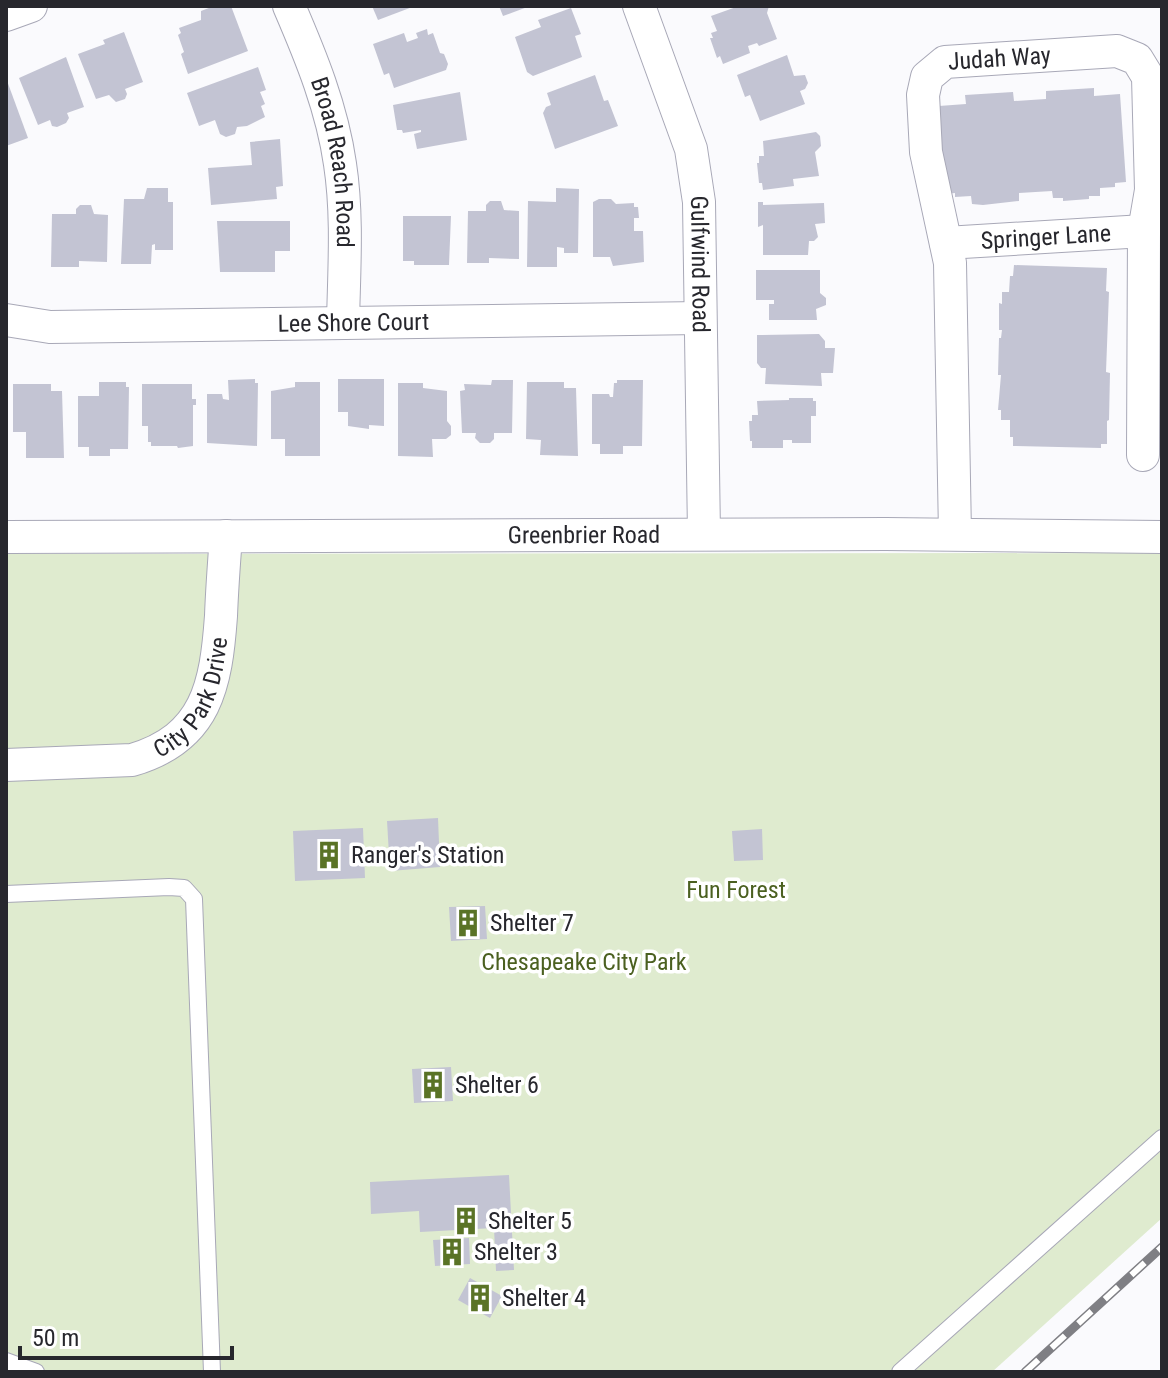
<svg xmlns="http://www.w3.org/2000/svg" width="1168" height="1378" font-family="'Roboto Condensed',sans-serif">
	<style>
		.green { fill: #dfebcf }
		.building { fill: #c3c4d3 }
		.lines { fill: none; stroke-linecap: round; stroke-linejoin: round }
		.service-casing { stroke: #a8a8b7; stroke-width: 18 }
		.minor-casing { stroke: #a8a8b7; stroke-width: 34 }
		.service { stroke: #fff; stroke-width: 16 }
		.minor { stroke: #fff; stroke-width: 32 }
		.rail-casing { stroke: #7f7f84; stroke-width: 9 }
		.rail { stroke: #fff; stroke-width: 6; stroke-dasharray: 18; stroke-linecap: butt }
		.labels { text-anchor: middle; stroke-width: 7; stroke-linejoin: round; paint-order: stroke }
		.street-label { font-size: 24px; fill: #27272d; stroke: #fff }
		.poi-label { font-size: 24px; fill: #27272d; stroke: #fff; text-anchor: start }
		.park-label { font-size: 24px; fill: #4b6020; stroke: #fff }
	</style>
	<rect width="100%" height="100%" fill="#fafafd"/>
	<path class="green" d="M1162 553V1218L992 1372H6V554Z"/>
	<g class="building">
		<path d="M214 6H231L248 51 188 74 181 54 184 52 178 35 181 33 179 28 201 20V11Z"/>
		<path d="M372 6H415L378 20Z"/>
		<path d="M499 6H530L503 16Z"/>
		<path d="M739 6H769L767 13 777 39 759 46 757 43 748 46 750 53 723 64 720 56 717 58 710 38H713L711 33 717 31 711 16Z"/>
		<path d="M571 8 581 34 575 36 582 57 533 76 527 72 515 37 541 27 538 20Z"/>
		<path d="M427 29 428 35 433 33 440 53 444 54 448 64 446 70 394 88 389 73 384 75 373 44 404 33 407 42 418 38 416 33Z"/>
		<path d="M124 32 143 82 125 89 127 94 125 99 116 102 109 95 96 99 78 54 105 44 103 40Z"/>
		<path d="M787 55 794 76 805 75 808 83 805 89 800 91 805 104 760 121 750 95 745 97 737 75Z"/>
		<path d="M66 57 84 107 67 113 69 118 66 123 57 127 52 126 50 120 38 125 19 78Z"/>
		<path d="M258 67 266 90 260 92 265 104 261 106 265 117 247 126 237 127 235 134 226 137 220 134 215 120 199 126 187 93Z"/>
		<path d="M595 75 604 101 608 100 618 126 555 149 543 113 546 107 551 105 547 93Z"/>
		<path d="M6 78 28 138 6 146Z"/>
		<path d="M1094 88V96L1120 94 1126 182 1115 183V187L1100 188V196H1089V199L1063 201V198H1053L1052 191 1019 193V201L983 205 972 204 971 196 955 197V193L945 194 939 106 966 104 965 95 1013 92 1014 101 1046 99V91Z"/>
		<path d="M460 92 467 140 417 149 414 134 421 132V130L403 133 402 130H397L393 105Z"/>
		<path d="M816 132 820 136 821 146 815 152 819 176 793 179 794 186 763 190 762 183H759L757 163H759V156H764L763 141Z"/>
		<path d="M280 139 283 186 276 187 277 199 211 205 208 168 252 165 250 142Z"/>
		<path d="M147 188H168V202H173V250H155V244L152 245 151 264H121L124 199H144Z"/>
		<path d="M556 188 579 189 578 253H564V248L557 247V267H527L528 201 556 202Z"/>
		<path d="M599 199H611L616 204 634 203V207H638L639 218H634V231H643L644 262 613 266 610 257H593V202Z"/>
		<path d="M490 201H501L504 210 519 211V259L489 258V263H467L468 211H486V205Z"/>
		<path d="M758 202H763V205L824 203 825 223 815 224 818 237 814 241H809L808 255H763V225L758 227Z"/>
		<path d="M80 205H91L94 214 108 215 107 262 79 261V267H51L52 214H76V209Z"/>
		<path d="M403 216H451L449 265H414V261H403Z"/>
		<path d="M217 221H290V251H275V272H220Z"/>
		<path d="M1014 265 1107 268 1106 291 1109 292 1106 372 1110 373 1109 420 1107 421V444H1101V448L1013 446V437H1010V420H1001V410H998L1001 375H998L999 338H1001L1002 330H999V303L1002 304V292H1009L1010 276H1013Z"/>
		<path d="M756 270H820V293L826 298V305L816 309 817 320H769V304H774V300H756Z"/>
		<path d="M819 334 825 341V348H835L833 373H821L822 386 765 384 766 368H761L757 363V335Z"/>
		<path d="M255 379V383H258L257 446 207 443V394H222L223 399 229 400 228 380Z"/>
		<path d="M338 379H384V426L369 425V429L348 426V412H338Z"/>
		<path d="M492 380H513L512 433H494V439L490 443H480L475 438 476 433H462L460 391 465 390 464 384 491 385Z"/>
		<path d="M617 380H643L642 446H623V454H600V444H592V394H609L610 397H613L614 383H617Z"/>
		<path d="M99 382H126V387H129L128 449H110V456H89V447H78V396H99Z"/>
		<path d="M295 382H320V456H285V439H271V391L295 387Z"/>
		<path d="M527 382H564V388H576L578 456 540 455 541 440 526 439Z"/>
		<path d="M398 383H423V388L447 391V421L451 426V435L446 439H432L433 457 398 456Z"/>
		<path d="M13 384H51V391H62L64 458H26V432H13Z"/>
		<path d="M142 384H192V399H196V405H193V446L178 448 177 446H151V442H148V426H142Z"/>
		<path d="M789 398H813V401H816V416H811V443H792V440H783V448H752V441H750L749 421H752V415H758L757 401 789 400Z"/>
		<path d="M438 818 440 867 390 871 387 821Z"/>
		<path d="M363 828 365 878 295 881 293 831Z"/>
		<path d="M762 829 763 860 734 861 732 831Z"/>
		<path d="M485 906 487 939 451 941 449 907Z"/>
		<path d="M451 1067 453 1101 414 1103 412 1069Z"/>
		<path d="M509 1175 514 1270 496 1271 494 1228 420 1232 419 1211 371 1214 370 1182Z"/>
		<path d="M469 1238 470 1264 435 1266 433 1240Z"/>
		<path d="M470 1278 502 1296 490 1318 458 1300Z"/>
	</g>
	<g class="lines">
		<defs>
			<g id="service">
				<path d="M6 894 169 887 184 888 194 899 212 1372"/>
				<path d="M6 1361 36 1372"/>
				<path d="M900 1372 1162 1138"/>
			</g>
			<g id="minor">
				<path id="s1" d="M289 6C311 57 332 108 340 164 348 216 344 271 343 323"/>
				<path id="s2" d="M639 6 691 149 699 202 704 534"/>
				<path d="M6 15 31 6"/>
				<path id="s3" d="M946 243 1144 231"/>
				<path id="s4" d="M6 320 50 327 700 318"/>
				<path id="s5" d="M955 534 950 263 926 152 923 95 927 77 945 62 1117 51 1137 59 1148 77 1151 190 1144 231 1143 455"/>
				<path id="s6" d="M6 537 886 534 1162 537"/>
				<path id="s7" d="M6 765 132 760C207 738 216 685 221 616 222 589 224 562 226 536"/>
			</g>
		</defs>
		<use href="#service" class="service-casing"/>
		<use href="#minor" class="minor-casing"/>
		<use href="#service" class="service"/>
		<use href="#minor" class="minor"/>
		<defs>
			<path id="rail" d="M1025 1372 1162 1247"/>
		</defs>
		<use href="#rail" class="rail-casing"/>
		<use href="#rail" class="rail"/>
	</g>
	<defs>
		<symbol id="building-bare" viewBox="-9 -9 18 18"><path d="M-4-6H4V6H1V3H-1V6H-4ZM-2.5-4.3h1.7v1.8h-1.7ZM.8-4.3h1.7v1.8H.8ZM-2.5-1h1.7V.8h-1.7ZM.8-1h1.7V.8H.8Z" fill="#5a7326" stroke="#fff" stroke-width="2.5" paint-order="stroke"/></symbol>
	</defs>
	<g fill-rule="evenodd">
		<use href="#building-bare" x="309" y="835" width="40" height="40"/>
		<use href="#building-bare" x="448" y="903" width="40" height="40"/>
		<use href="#building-bare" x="413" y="1065" width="40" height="40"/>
		<use href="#building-bare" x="446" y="1201" width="40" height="40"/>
		<use href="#building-bare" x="432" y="1232" width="40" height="40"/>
		<use href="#building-bare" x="460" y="1278" width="40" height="40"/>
	</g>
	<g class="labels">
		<g class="street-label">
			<text dy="8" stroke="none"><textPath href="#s5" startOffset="538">Judah Way</textPath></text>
			<text dy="8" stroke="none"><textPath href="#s1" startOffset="164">Broad Reach Road</textPath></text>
			<text dy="8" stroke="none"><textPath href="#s3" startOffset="100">Springer Lane</textPath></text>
			<text dy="8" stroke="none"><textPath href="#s2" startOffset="268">Gulfwind Road</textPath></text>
			<text dy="8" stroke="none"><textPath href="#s4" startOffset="348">Lee Shore Court</textPath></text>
			<text dy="8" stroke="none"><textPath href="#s6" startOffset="578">Greenbrier Road</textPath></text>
			<text dy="8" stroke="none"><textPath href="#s7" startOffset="220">City Park Drive</textPath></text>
		</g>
		<g class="poi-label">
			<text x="351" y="863">Ranger's Station</text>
			<text x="490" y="931">Shelter 7</text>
			<text x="455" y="1093">Shelter 6</text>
			<text x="488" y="1229">Shelter 5</text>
			<text x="474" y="1260">Shelter 3</text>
			<text x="502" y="1306">Shelter 4</text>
		</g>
		<g class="park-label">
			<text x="736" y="898">Fun Forest</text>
			<text x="584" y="970">Chesapeake City Park</text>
		</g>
	</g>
	<rect width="1168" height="1378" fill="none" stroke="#27272d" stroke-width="16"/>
	<path d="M20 1346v12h212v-12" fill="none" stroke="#27272d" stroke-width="4"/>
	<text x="32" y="1346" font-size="24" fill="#27272d" stroke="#ffffff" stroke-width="6" paint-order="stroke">50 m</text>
</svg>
